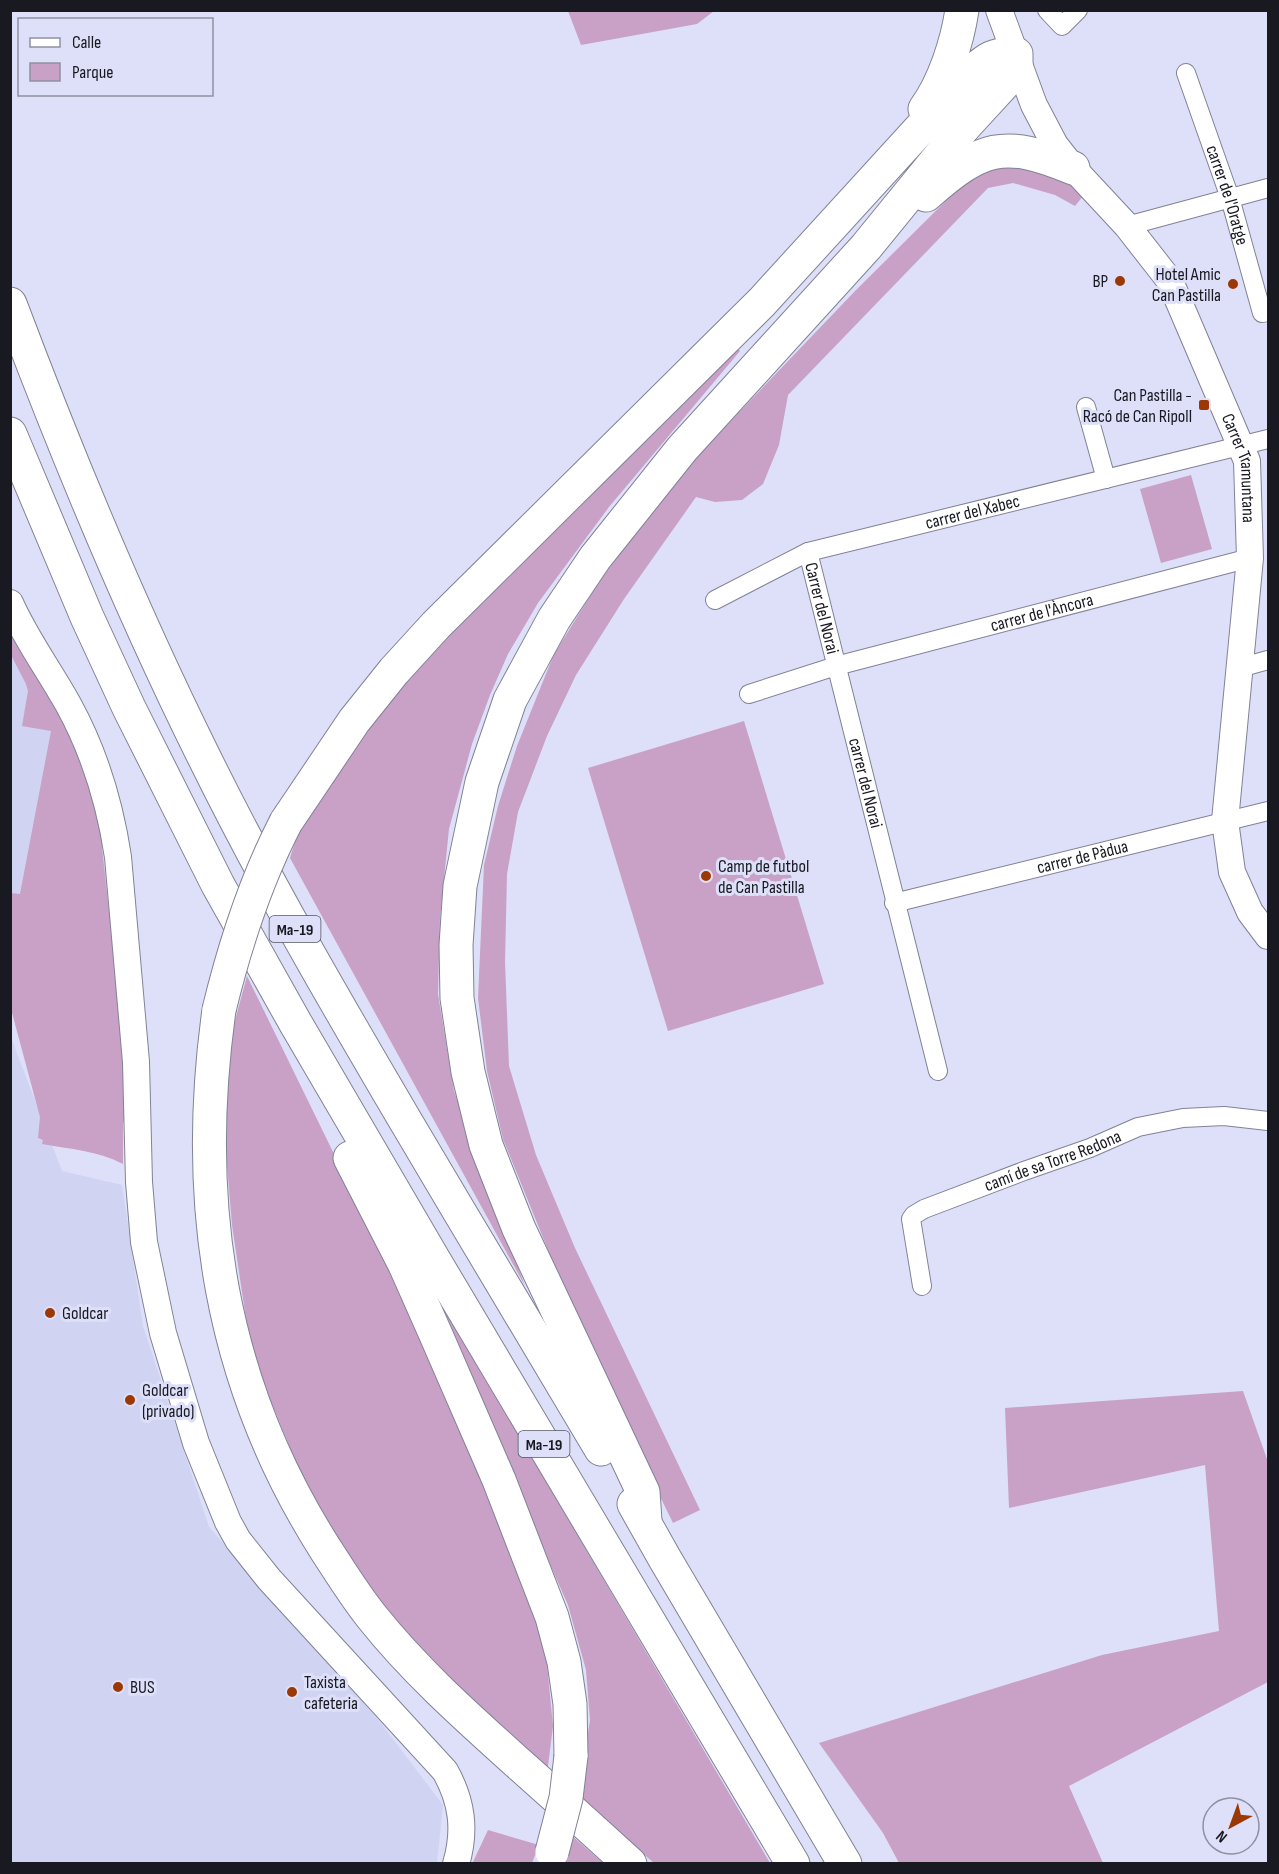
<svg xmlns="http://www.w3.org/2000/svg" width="1279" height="1874" font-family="'Sofia Sans Condensed',sans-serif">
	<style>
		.built { fill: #d0d3f2 }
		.green { fill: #c9a0c6 }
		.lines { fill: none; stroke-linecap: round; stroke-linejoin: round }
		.street-casing { stroke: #808297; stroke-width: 20 }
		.secondary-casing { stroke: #808297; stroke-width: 28 }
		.highway-casing { stroke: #808297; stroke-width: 35 }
		.street { stroke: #fff; stroke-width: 18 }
		.secondary { stroke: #fff; stroke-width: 26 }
		.highway { stroke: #fff; stroke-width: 33 }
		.highway-bridge-casing { stroke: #808297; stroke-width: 35; stroke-linecap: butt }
		.highway-bridge { stroke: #fff; stroke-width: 33 }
		.poi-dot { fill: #9c3804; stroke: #dde0f8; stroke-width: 2 }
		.labels { text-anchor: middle; stroke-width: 6; stroke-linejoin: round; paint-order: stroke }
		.shield { fill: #dde0f8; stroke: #535562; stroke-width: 1.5 }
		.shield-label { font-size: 16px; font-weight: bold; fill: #181921 }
		.street-label { font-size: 18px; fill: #181921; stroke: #dde0f8 }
		.poi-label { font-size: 18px; fill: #181921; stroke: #dde0f8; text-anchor: start }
	</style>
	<rect width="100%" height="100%" fill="#dde0f8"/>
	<g class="built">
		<path d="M10 636 98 824 106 872 117 992 11 975Z"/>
		<path d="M10 1035 62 1171 122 1185 143 1326 209 1527 380 1722 443 1805 437 1863H11Z"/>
	</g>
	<g class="green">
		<path d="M568 11V10L714 11 697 24 581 45Z"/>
		<path d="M995 166H1025L1066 181 1083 196 1075 206 1055 195 1013 183 988 188 788 395 779 445 763 484 742 500 715 502 696 497 624 599 576 675 547 736 518 812 507 874 505 962 509 1066 536 1155 575 1248 700 1510 673 1523 591 1356 503 1139 487 1071 478 998 484 865 498 806 517 746 554 654 599 582 678 476 856 290 972 175Z"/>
		<path d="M733 344 740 351 609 507 538 603 508 654 490 695 472 744 449 829 440 918 438 994 454 1091 525 1286 290 858 299 829 397 686Z"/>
		<path d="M1191 475 1212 549 1161 563 1140 489Z"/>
		<path d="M10 626 79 749 103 830 102 848 109 912H115L129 1122H123V1164C98 1151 70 1149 42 1144L43 1140 38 1138 40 1117 11 1009V893L20 894 51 731 22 726 28 691 26 684 11 655Z"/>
		<path d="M744 721 824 984 668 1031 588 768Z"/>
		<path d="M247 976 357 1201 432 1349 534 1611 547 1664 553 1726 547 1774 386 1613 348 1561 302 1477 254 1360 246 1319 232 1225 225 1140 227 1050Z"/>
		<path d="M413 1255 770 1863H654L578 1797 590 1720 586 1670 568 1605Z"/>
		<path d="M1243 1391 1268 1462V1682L1069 1786 1103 1863H899L883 1833 819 1743 1102 1655 1219 1631 1205 1465 1009 1508 1005 1408Z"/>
		<path d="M488 1830 539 1845 532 1863 472 1864Z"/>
		<path d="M571 1835 603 1863 560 1864Z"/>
	</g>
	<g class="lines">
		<defs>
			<g id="street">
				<path d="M1047 10 1062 26 1078 10"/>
				<path id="s1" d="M1186 73 1230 198 1262 313 1268 312"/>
				<path d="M1127 226 1268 188"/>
				<path d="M1086 407 1106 479"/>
				<path id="s2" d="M808 552 938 1071"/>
				<path id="s3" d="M715 600 808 552 1268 439"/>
				<path d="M1239 668 1268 660"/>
				<path id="s4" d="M749 694 836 666 1250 558"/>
				<path id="s5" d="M894 903 1268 811"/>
				<path id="s6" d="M922 1286 911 1219 914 1215 924 1209 1024 1171 1090 1148 1138 1127 1183 1118 1224 1116 1268 1121"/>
			</g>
			<g id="secondary">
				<path id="s7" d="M999 10 1034 105 1055 145 1073 168 1127 226 1170 281 1247 461 1250 558 1225 821 1232 872 1250 912 1268 936"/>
				<path d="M10 603C26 639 49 670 68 704 94 751 110 804 118 857L136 1062 139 1182 144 1242 163 1333 196 1443 228 1522 238 1540 269 1579 445 1771C462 1801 466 1830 456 1864"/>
			</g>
			<g id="highway">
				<path d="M925 109C944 83 957 43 962 10"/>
				<path d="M926 195C982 146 1003 139 1073 168"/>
				<path d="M10 304C68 458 131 610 204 757 265 881 335 1001 405 1120 470 1230 536 1340 601 1449"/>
				<path d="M10 434 87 617 129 708 218 885 296 1024 434 1260 793 1864"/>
				<path d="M286 822 354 721 394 671 436 625 762 302 971 73C987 59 994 53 1016 54V64L1009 78 963 128 866 247 682 449 595 558 554 619 510 700 482 782 460 886 456 945 457 998 468 1072 486 1145 519 1229 643 1492 645 1521"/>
				<path d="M219 1010C192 1204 220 1384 326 1550 341 1573 355 1596 372 1617 415 1671 467 1717 518 1763 555 1796 593 1830 630 1864"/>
				<path d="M350 1158 405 1265 436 1335 499 1480 552 1617 564 1662 570 1704 571 1756"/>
				<path d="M634 1504 665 1559 845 1864"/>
			</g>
		</defs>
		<use href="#street" class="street-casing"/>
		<use href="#secondary" class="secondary-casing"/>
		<use href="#highway" class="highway-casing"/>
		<use href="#street" class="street"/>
		<use href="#secondary" class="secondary"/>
		<use href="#highway" class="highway"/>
		<defs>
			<g id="highway-bridge">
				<path d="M219 1010C235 944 255 882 286 822"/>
				<path d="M552 1852 566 1798 571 1756"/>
			</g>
		</defs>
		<use href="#highway-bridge" class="highway-bridge-casing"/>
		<use href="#highway-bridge" class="highway-bridge"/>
	</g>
	<g class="poi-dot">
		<circle cx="1120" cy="281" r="6"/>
		<circle cx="1233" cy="284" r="6"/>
		<rect x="1198" y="399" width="12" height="12" rx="3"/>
		<circle cx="706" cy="876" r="6"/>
		<circle cx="50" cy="1313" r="6"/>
		<circle cx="130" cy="1400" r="6"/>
		<circle cx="118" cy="1687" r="6"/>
		<circle cx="292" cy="1692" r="6"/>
	</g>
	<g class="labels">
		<g class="shield">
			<rect x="269.5" y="916" width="51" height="26" rx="4.5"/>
			<rect x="518.5" y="1431" width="51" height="26" rx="4.5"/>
		</g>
		<g class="shield-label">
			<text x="295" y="935">Ma-19</text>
			<text x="544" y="1450">Ma-19</text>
		</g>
		<g class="street-label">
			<text dy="6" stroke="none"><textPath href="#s1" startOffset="129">carrer de l'Oratge</textPath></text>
			<text dy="6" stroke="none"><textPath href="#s7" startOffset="526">Carrer Tramuntana</textPath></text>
			<text dy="6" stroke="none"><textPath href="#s3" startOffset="274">carrer del Xabec</textPath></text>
			<text dy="6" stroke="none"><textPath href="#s2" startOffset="58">Carrer del Norai</textPath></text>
			<text dy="6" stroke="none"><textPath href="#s4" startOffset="304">carrer de l'Àncora</textPath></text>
			<text dy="6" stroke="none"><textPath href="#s2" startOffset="238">carrer del Norai</textPath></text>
			<text dy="6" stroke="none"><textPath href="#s5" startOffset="194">carrer de Pàdua</textPath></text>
			<text dy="6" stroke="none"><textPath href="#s6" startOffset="222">camí de sa Torre Redona</textPath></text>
		</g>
		<g class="poi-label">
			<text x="1221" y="280" text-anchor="end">Hotel Amic<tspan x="1221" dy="21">Can Pastilla</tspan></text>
			<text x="1108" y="287" text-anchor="end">BP</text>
			<text x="1192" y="401" text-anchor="end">Can Pastilla -<tspan x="1192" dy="21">Racó de Can Ripoll</tspan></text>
			<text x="718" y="872">Camp de futbol<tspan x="718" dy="21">de Can Pastilla</tspan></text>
			<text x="62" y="1319">Goldcar</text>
			<text x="142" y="1396">Goldcar<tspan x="142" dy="21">(privado)</tspan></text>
			<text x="304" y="1688">Taxista<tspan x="304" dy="21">cafeteria</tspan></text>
			<text x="130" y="1693">BUS</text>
		</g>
	</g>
	<rect width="1279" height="1874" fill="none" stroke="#181921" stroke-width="24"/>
	<rect x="18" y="18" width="195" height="78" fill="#dde0f8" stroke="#8e90a2" stroke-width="1.5"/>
	<rect x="30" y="38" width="30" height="9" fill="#ffffff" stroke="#8e90a2" stroke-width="1.5"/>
	<text x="72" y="48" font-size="18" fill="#181921">Calle</text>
	<rect x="30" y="63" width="30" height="18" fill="#c9a0c6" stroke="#8e90a2" stroke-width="1.5"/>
	<text x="72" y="78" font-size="18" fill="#181921">Parque</text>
	<g transform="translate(1231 1826) rotate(221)"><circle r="28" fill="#dde0f8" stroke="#8e90a2" stroke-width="1.5"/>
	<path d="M0-4.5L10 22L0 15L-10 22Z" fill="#9c3804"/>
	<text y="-9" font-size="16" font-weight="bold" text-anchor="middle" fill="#181921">N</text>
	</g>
</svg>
